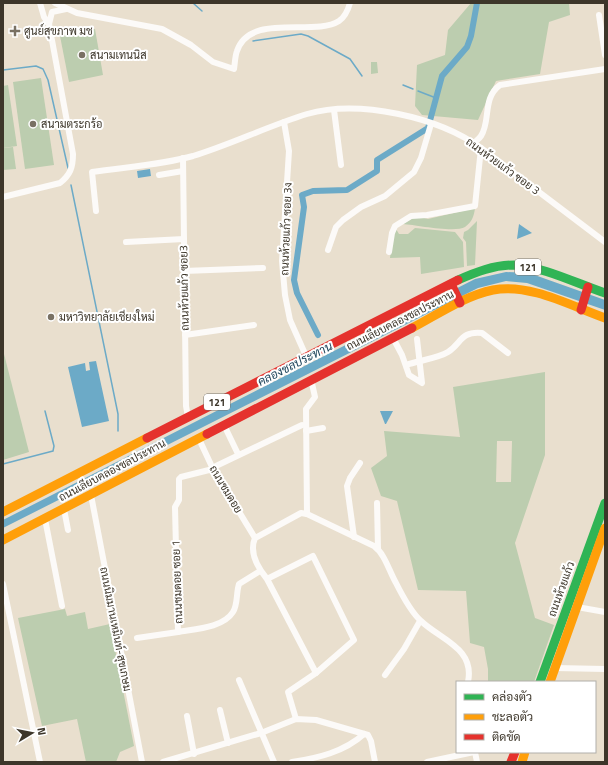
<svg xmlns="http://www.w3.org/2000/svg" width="608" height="765" font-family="'Titillium Web',Sarabun,sans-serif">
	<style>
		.green { fill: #bccdaf; fill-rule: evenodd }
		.water { fill: #6caac7 }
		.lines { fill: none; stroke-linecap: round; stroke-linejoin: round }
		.stream { stroke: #6caac7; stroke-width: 1.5 }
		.canal { stroke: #6caac7; stroke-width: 6 }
		.street { stroke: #fcfaf8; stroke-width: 6 }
		.fast { stroke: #30b455; stroke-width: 9 }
		.slow { stroke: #ff9f0a; stroke-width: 9 }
		.jam { stroke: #e5322d; stroke-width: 9 }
		.poi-dot { fill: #797163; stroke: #fff; stroke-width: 1.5 }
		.labels { text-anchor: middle; stroke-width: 4; stroke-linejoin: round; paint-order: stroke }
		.shield { fill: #fff; stroke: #77726a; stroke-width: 1 }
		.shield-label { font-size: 10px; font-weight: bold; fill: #3d362a }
		.poi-label { font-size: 11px; fill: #3d362a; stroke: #fff; text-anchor: start }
		.street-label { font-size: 11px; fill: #3d362a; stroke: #fff }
		.water-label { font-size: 12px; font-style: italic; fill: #20465c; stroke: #fff }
	</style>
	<rect width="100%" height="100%" fill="#e9dfce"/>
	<g class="green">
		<path d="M471 3H569L570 15 549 22 540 74 496 81 478 120 422 115 415 106 417 65 445 55 448 30Z"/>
		<path d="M95 29 103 75 69 82 60 36Z"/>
		<path d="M371 62H377L378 73 371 74Z"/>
		<path d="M41 78 54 165 25 169 13 82Z"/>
		<path d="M8 85 17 146 3 148V86Z"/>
		<path d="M13 147 16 169 3 170V148Z"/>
		<path d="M475 208C474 216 472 222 465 227 455 233 416 225 403 224L416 216 428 219Z"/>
		<path d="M477 221 475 265 467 266 466 242 463 238 464 232 468 230Z"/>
		<path d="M415 228 455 232 463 242 464 267 421 274 420 257 390 258 393 233 396 229 399 234H408Z"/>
		<path d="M3 350 29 452 3 460Z"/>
		<path d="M545 372V455L515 543 535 618 554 625 534 682H488V669L484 647 470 643 466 591 418 590 397 501 381 496 371 468 387 456 384 431 460 437 453 387ZM497 441H512L511 482H496Z"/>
		<path d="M65 609 67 616 85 612 88 629 110 624 134 746 120 752 116 762H86L77 719 42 726 18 618Z"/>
	</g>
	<g class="water">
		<path d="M150 169 151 176 138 178 137 171Z"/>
		<path d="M519 224 532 233 517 239Z"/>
		<path d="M506 272 529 273 605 300V310L527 283 506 281 478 288 3 528V520L475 279Z"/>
		<path d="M96 361 109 421 82 427 68 367 85 363 86 371 90 370 89 362Z"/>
		<path d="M380 411H393L386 424H385Z"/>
	</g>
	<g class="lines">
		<g class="stream">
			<path d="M193 3 202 11"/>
			<path d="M253 41 301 34 308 36 350 59 362 76"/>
			<path d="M3 70 36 66 43 69 48 80 68 168"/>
			<path d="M403 85 413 89"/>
			<path d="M418 91 436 98"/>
			<path d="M71 185 118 414V431"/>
			<path d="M3 464 53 451 54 446 45 411"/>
		</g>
		<path class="canal" d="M318 335 297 293 294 280 304 207 302 195 313 191 347 190 377 171V160L428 128 442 76 467 47 471 36 477 3"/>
		<g class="street">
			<path d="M40 3 44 17 49 24"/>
			<path d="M55 3 77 13 162 29 191 45 213 62 234 69C235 63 235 56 237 51 250 12 314 37 339 21 345 17 348 10 350 3"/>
			<path d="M599 15 605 55"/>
			<path d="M334 110 341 165"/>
			<path d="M284 122 289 151 282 261 285 295 290 320 306 356"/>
			<path d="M474 143C476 141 479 139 481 136 491 121 482 98 500 85L605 69"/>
			<path d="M183 158 186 406 188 417"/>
			<path d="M159 175 183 171"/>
			<path d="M3 197 60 183C70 175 73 168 73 154L49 24 52 12 66 9"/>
			<path d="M96 211 92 172C125 167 161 165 193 156 232 144 268 126 307 114 359 99 438 117 481 148L605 242"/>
			<path d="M126 242 184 239"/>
			<path d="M328 250 336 227 343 220 361 207 385 196 414 172 421 158 431 124"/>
			<path d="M389 252 392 233 395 226 411 216 427 215 475 206 481 148"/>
			<path d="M184 271 263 268"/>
			<path d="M185 335 254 325"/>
			<path d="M393 338 402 355 409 375 422 383 417 339"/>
			<path d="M406 365C417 361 439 358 448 352 462 343 460 331 482 333L508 353"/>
			<path d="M224 425 238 454"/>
			<path d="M306 431 323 428"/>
			<path d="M199 439 213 469 255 538"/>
			<path d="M216 466 302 425"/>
			<path d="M213 469 181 477 179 479V500L175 507 178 632C195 629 223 628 233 612 238 604 236 593 239 584L260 571"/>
			<path d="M91 495 142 762"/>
			<path d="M377 503 378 549"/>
			<path d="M64 509 68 530"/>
			<path d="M307 514 306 409 315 397 311 379"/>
			<path d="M45 519 62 606"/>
			<path d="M354 537 347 486 350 478 360 463"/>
			<path d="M267 579 316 673 354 640 313 556 267 579C258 568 249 552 255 538L301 513 307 514 374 546C385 554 389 571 396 583 402 595 411 612 421 621 441 640 475 648 468 682"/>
			<path d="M3 584 40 762"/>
			<path d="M577 607 605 612"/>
			<path d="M137 638 178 632"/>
			<path d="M555 668 605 669"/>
			<path d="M385 675 404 649 420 621"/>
			<path d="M239 680 274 762"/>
			<path d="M220 710 228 743"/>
			<path d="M187 716 194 754"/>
			<path d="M296 719 288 692 316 673"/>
			<path d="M475 752 477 762"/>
			<path d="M163 762 261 733 296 719 316 720 368 735 371 741 375 762"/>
			<path d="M292 762C318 758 344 752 364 734"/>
			<path d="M427 762 474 752"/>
		</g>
		<g class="fast">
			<path d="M458 280C476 272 494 265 514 265 542 266 578 284 605 293"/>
			<path d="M540 682 605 503"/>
		</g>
		<g class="slow">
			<path d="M412 328C437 315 464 296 493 290 530 283 571 306 605 318"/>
			<path d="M3 512 147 438"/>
			<path d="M3 540 207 434"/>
			<path d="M550 682 605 528"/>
			<path d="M522 762 525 752"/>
		</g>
		<g class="jam">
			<path d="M451 284 460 303"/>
			<path d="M581 310 588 287"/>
			<path d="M207 434 412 328"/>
			<path d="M147 438 458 280"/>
			<path d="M511 762 515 752"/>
		</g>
	</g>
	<g class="poi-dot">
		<path d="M13 25h4v4h4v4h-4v4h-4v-4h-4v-4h4z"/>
		<circle cx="82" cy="55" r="4"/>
		<circle cx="33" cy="124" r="4"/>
		<circle cx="51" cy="317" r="4"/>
	</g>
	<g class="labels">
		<g class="shield">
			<rect x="515" y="259" width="26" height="16" rx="3"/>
			<rect x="204" y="394" width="26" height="16" rx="3"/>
		</g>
		<g class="shield-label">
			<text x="528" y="271">121</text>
			<text x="217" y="406">121</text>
		</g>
		<g class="poi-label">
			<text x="24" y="35">ศูนย์สุขภาพ มช</text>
			<text x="90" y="59">สนามเทนนิส</text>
			<text x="41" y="128">สนามตระกร้อ</text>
			<text x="59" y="321">มหาวิทยาลัยเชียงใหม่</text>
		</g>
		<g class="street-label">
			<text transform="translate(503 166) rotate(36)" y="4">ถนนห้วยแก้ว ซอย 3</text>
			<text transform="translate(286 229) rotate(-88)" y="4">ถนนห้วยแก้ว ซอย 3ง</text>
			<text transform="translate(184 288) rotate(-91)" y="4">ถนนห้วยแก้ว ซอย3</text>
			<text transform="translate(400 320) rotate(-27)" y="4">ถนนเลียบคลองชลประทาน</text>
			<text transform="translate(112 470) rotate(-28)" y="4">ถนนเลียบคลองชลประทาน</text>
			<text transform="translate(226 489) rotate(59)" y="4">ถนนชมดอย</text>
			<text transform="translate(177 582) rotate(-92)" y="4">ถนนชมดอย ซอย 1</text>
			<text transform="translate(561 589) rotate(-70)" y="4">ถนนห้วยแก้ว</text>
			<text transform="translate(116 629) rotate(79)" y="4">ถนนนิมมานเหมินท์-สุขเกษม</text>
		</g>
		<g class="water-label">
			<text transform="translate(295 364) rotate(-27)" y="4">คลองชลประทาน</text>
		</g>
	</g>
	<rect width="608" height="765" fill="none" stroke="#3d362a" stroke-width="8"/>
	<rect x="456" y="681" width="140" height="72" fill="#ffffff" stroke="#b1afaa"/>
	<rect x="464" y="694" width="20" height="6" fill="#30b455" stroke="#b1afaa"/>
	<text x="492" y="701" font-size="12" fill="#3d362a">คล่องตัว</text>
	<rect x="464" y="714" width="20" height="6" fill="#ff9f0a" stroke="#b1afaa"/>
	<text x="492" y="721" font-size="12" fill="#3d362a">ชะลอตัว</text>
	<rect x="464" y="734" width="20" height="6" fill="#e5322d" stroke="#b1afaa"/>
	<text x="492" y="741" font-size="12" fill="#3d362a">ติดขัด</text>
	<g transform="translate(32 733) rotate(80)" stroke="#ffffff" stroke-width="3" paint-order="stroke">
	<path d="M0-3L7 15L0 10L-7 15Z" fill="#3d362a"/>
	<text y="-6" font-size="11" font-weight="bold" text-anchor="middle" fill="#3d362a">N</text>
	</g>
</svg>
